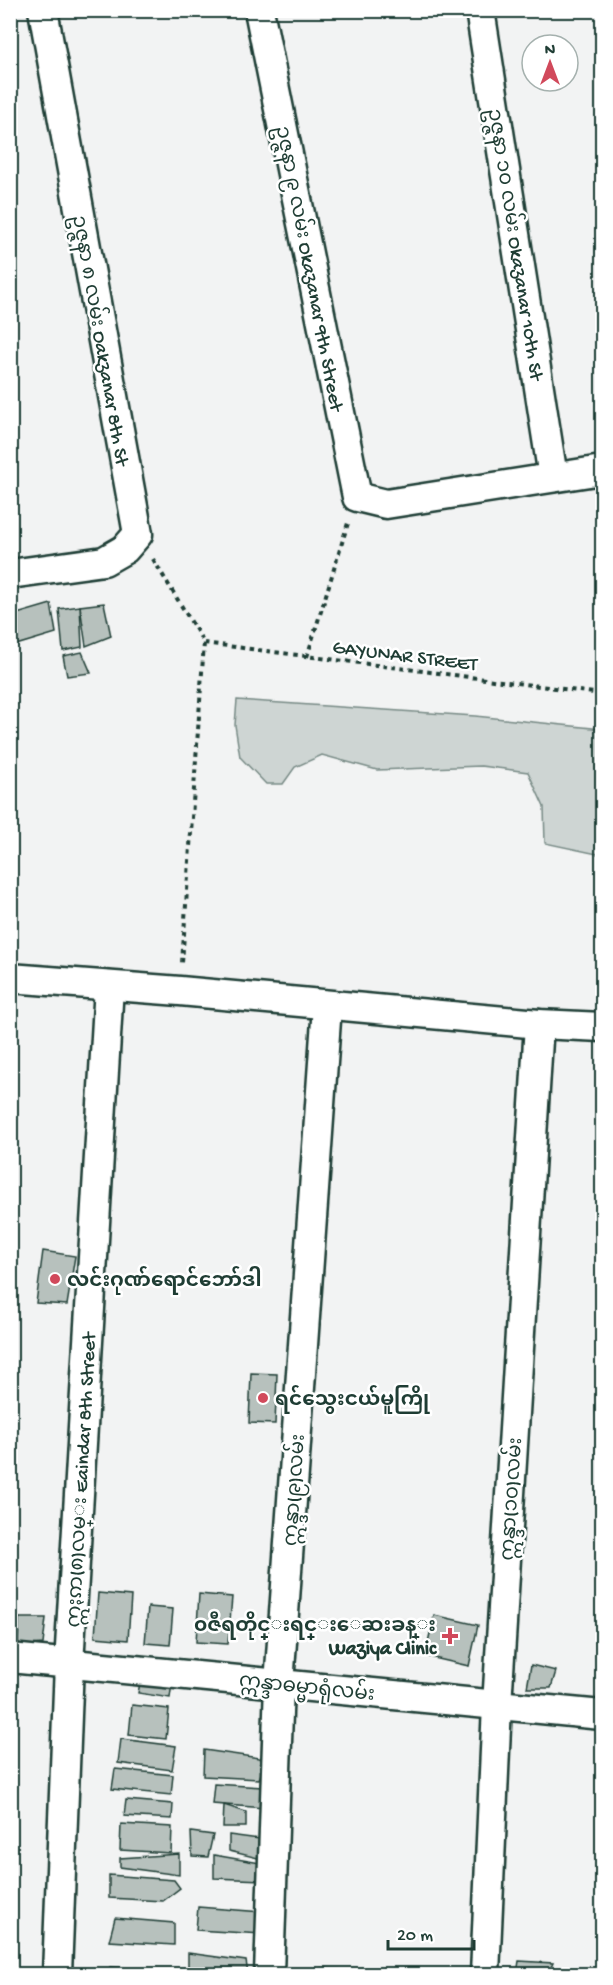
<svg xmlns="http://www.w3.org/2000/svg" width="613" height="1985" font-family="'Gochi Hand','Noto Sans Myanmar',sans-serif">
	<style>
		.green { fill: #ced5d3; stroke: #768984; stroke-width: 1.5 }
		.building { fill: #b7c1bd; stroke: #1f3d34; stroke-width: 1.5 }
		.lines { fill: none; stroke-linecap: round; stroke-linejoin: round }
		.street-casing { stroke: #1f3d34; stroke-width: 33 }
		.path { stroke: #1f3d34; stroke-width: 4; stroke-dasharray: 4.5 4.5; stroke-linecap: butt }
		.street { stroke: #fff; stroke-width: 28 }
		.poi-dot { fill: #d1495b; stroke: #fff; stroke-width: 2 }
		.labels { text-anchor: middle; stroke-width: 5; stroke-linejoin: round; paint-order: stroke }
		.street-label { font-size: 20px; fill: #1f3d34; stroke: #fff }
		.poi-label { font-size: 20px; font-weight: bold; fill: #1f3d34; stroke: #fff; text-anchor: start }
	</style>
	<rect width="100%" height="100%" fill="#f2f3f3"/>
	<filter id="ink" filterUnits="userSpaceOnUse"><feTurbulence type="fractalNoise" baseFrequency=".0167" numOctaves="2"/><feDisplacementMap in="SourceGraphic" scale="12" xChannelSelector="R" yChannelSelector="G"/><feConvolveMatrix kernelMatrix="1 2 1 2 8 2 1 2 1" color-interpolation-filters="sRGB"/></filter>
	<g filter="url(#ink)">
		<path class="green" d="M237 700 475 716 602 729V852L597 854 545 843 544 807 528 772 481 766 377 770 322 755 295 767 283 784H266L240 757 235 725Z"/>
		<g class="building">
			<path d="M104 603 111 636 86 646 80 606Z"/>
			<path d="M51 604 56 633 16 645 10 632V616Z"/>
			<path d="M80 606 82 647 63 651 59 609Z"/>
			<path d="M82 652 91 673 67 676 63 656Z"/>
			<path d="M43 1251 75 1256 67 1305 36 1303Z"/>
			<path d="M251 1373 277 1374 275 1424 249 1423Z"/>
			<path d="M98 1593 131 1596 128 1640 95 1637Z"/>
			<path d="M199 1594 232 1597 228 1644 196 1642Z"/>
			<path d="M148 1607 173 1609 170 1645 145 1643Z"/>
			<path d="M434 1615 478 1625 469 1666 425 1656Z"/>
			<path d="M19 1618H46L43 1644 18 1646Z"/>
			<path d="M531 1665 556 1671 551 1688H527Z"/>
			<path d="M141 1678 172 1683 170 1698 138 1693Z"/>
			<path d="M132 1705 169 1709 166 1739 129 1735Z"/>
			<path d="M121 1739 176 1746 172 1770 118 1763Z"/>
			<path d="M204 1750 266 1759 259 1779 203 1776Z"/>
			<path d="M115 1769 173 1775 171 1795 112 1789Z"/>
			<path d="M214 1784 262 1787 265 1808 212 1804Z"/>
			<path d="M126 1800 173 1804 172 1819 124 1816Z"/>
			<path d="M224 1805 246 1812V1827H223Z"/>
			<path d="M121 1824 172 1827 171 1853 120 1850Z"/>
			<path d="M191 1832 213 1835 208 1857 192 1856Z"/>
			<path d="M229 1835 267 1840 266 1860 229 1851Z"/>
			<path d="M179 1854V1875L120 1867V1858Z"/>
			<path d="M214 1855 266 1864 265 1880 214 1878Z"/>
			<path d="M109 1875 174 1880 180 1888 163 1901 109 1898Z"/>
			<path d="M198 1907 262 1912 265 1934 196 1930Z"/>
			<path d="M115 1918 174 1923V1945L109 1941Z"/>
			<path d="M188 1953 246 1961 248 1974H188Z"/>
			<path d="M519 1961 553 1963 548 1974H517Z"/>
			<path d="M110 1967 175 1970 174 1974H111Z"/>
			<path d="M321 1968 367 1972V1974H322Z"/>
		</g>
		<g class="lines">
			<defs>
				<g id="street">
					<path d="M259 10 357 497 386 504 602 470"/>
					<path d="M480 10 553 477"/>
					<path d="M10 574 104 561 125 549 138 534 43 10"/>
					<path d="M10 978 180 991 539 1024 602 1027"/>
					<path d="M10 1658 602 1715"/>
					<path d="M57 1974 69 1664 109 986"/>
					<path d="M269 1974 279 1684 327 1006"/>
					<path d="M485 1974 497 1705 539 1024"/>
				</g>
			</defs>
			<use href="#street" class="street-casing"/>
			<g class="path">
				<path d="M153 559 204 643 182 963"/>
				<path d="M204 643 602 694"/>
				<path d="M307 657 348 523"/>
			</g>
			<use href="#street" class="street"/>
		</g>
	</g>
	<g class="poi-dot">
		<circle cx="55" cy="1279" r="6"/>
		<circle cx="263" cy="1398" r="6"/>
		<path d="M447 1627h6v6h6v6h-6v6h-6v-6h-6v-6h6z"/>
	</g>
	<g class="labels">
		<g class="street-label">
			<text transform="translate(517 244) rotate(81)" y="7">ဥဇ္ဇနာ ၁၀ လမ်း Okazanar 10th St</text>
			<text transform="translate(311 268) rotate(79)" y="7">ဥဇ္ဇနာ ၉ လမ်း Okazanar 9th Street</text>
			<text transform="translate(102 340) rotate(80)" y="7">ဥဇ္ဇနာ ၈ လမ်း Oakzanar 8th St</text>
			<text transform="translate(405 654) rotate(7)" y="7">GAYUNAR STREET</text>
			<text transform="translate(80 1480) rotate(-87)" y="7">ဣႏၵာ(၈)လမ္း Eaindar 8th Street</text>
			<text transform="translate(293 1490) rotate(-86)" y="7">ဣန္ဒာ(၉)လမ်း</text>
			<text transform="translate(510 1499) rotate(-86)" y="7">ဣန္ဒာ(၁၀)လမ်း</text>
			<text transform="translate(307 1686) rotate(6)" y="7">ဣန္ဒာဓမ္မာရုံလမ်း</text>
		</g>
		<g class="poi-label">
			<text x="67" y="1286">လင်းဂုဏ်ရောင်ဘော်ဒါ</text>
			<text x="275" y="1405">ရင်သွေးငယ်မူကြို</text>
			<text x="436" y="1631" text-anchor="end">၀ဇီရတိုင္းရင္းေဆးခန္း<tspan x="436" dy="23">Waziya Clinic</tspan></text>
		</g>
	</g>
	<rect width="613" height="1985" fill="none" stroke="#fff" stroke-width="36"/>
	<rect x="18" y="18" width="577" height="1949" fill="none" stroke="#1f3d34" stroke-width="2" filter="url(#ink)"/>
	<g transform="translate(550 63)"><circle r="28" fill="#ffffff" stroke="#a5b1ae" stroke-width="1.5"/>
	<path d="M0-4.5L10 22L0 15L-10 22Z" fill="#d1495b"/>
	<text y="-9" font-size="16" font-weight="bold" text-anchor="middle" fill="#1f3d34">N</text>
	</g>
	<path d="M388 1940v9h86v-9" fill="none" stroke="#1f3d34" stroke-width="3"/>
	<text x="397" y="1940" font-size="18" fill="#1f3d34" stroke="#ffffff" stroke-width="4.5" paint-order="stroke">20 m</text>
</svg>
